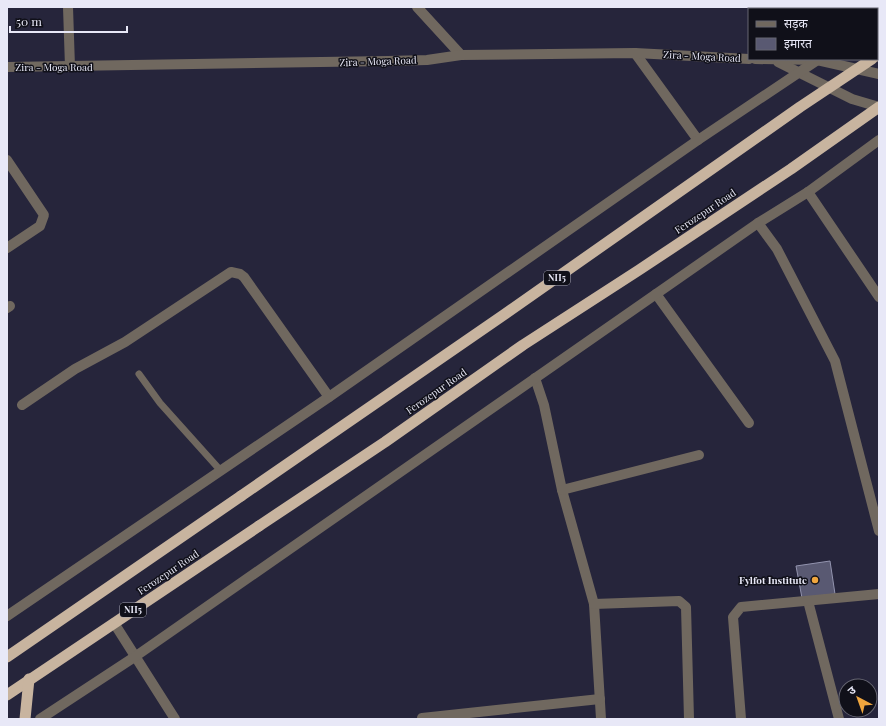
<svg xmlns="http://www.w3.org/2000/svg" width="886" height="726" font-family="'Playfair Display','Noto Sans Devanagari',serif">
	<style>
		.building { fill: #595972; stroke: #9394af }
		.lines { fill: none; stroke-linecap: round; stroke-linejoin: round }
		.service { stroke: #70685f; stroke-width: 7 }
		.minor { stroke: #70685f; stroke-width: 10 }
		.tertiary { stroke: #70685f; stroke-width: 10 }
		.trunk { stroke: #c8b49f; stroke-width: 11 }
		.trunk-bridge { stroke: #c8b49f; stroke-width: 11 }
		.poi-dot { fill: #f0a63e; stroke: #101019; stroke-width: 1.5 }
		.labels { text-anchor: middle; stroke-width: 3; stroke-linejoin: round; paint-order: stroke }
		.shield { fill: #101019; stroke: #a7a7b4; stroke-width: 1 }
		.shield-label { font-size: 9px; font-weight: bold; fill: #e8e8f7 }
		.street-label { font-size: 10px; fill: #e8e8f7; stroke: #101019 }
		.poi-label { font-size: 10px; font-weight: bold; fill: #e8e8f7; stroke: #101019; text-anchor: end }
	</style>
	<rect width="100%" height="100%" fill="#26253b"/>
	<path class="building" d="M830 561 835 594 802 598 796 566Z"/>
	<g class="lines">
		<path class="service" d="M139 374 160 403 221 471"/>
		<g class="minor">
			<path d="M68 7 70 67"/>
			<path d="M635 53 698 140"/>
			<path d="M7 160 44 215 40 226 7 248"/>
			<path d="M808 192 879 297"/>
			<path d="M758 223 777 249 835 361 879 531"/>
			<path d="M656 294 749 423"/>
			<path d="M7 308 10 306"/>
			<path d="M535 378 544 405 562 490 594 604 601 719"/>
			<path d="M22 405 75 369 125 342 231 272 240 274 244 277 329 397"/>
			<path d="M562 490 699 455"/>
			<path d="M808 601 839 719"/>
			<path d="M594 604 679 601 686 607 689 719"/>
			<path d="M114 623 175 719"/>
			<path d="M422 718 600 699"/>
			<path d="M741 719 733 617 741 607 879 594"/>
		</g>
		<g class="tertiary">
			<path d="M417 7 461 55"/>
			<path d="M877 19 879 17"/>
			<path d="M755 59 817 60 879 74"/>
			<path d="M778 62 852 99 879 107"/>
			<path d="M7 67 388 61 427 60 461 55 635 53 749 59"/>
			<path d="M7 616 329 397 698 140 819 59"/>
			<path d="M40 719 136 656 758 223 808 192 879 140"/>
		</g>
		<g class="trunk">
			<path d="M877 56 879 54"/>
			<path d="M7 657 241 496"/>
			<path d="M7 695 259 526"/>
			<path d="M25 719 29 679"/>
		</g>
		<g class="trunk-bridge">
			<path d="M241 496 505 314 800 107 872 59"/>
			<path d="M259 526 385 442 523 345 639 270 791 169 879 107"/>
		</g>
	</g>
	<circle class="poi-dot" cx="815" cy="580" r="4"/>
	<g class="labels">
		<g class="shield">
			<rect x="544" y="271" width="26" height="14" rx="3"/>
			<rect x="120" y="603" width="26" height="14" rx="3"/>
		</g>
		<g class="shield-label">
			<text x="557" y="281">NH5</text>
			<text x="133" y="613">NH5</text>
		</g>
		<g class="street-label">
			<text transform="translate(702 56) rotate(3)" y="4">Zira - Moga Road</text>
			<text transform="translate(378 61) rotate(-2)" y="4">Zira - Moga Road</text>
			<text x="54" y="71">Zira - Moga Road</text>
			<text transform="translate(705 211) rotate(-34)" y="4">Ferozepur Road</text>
			<text transform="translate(436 391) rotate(-35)" y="4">Ferozepur Road</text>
			<text transform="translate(168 572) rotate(-34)" y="4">Ferozepur Road</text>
		</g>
		<g class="poi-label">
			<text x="807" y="584">Fylfot Institute</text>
		</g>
	</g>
	<rect width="886" height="726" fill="none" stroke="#e8e8f7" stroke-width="16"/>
	<rect x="748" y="8" width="130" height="52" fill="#101019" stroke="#666672"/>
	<rect x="756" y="21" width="20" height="6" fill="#70685f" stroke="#666672"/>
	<text x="784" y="28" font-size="12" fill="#e8e8f7">सड़क</text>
	<rect x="756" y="38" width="20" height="12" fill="#595972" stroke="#666672"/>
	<text x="784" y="48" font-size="12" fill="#e8e8f7">इमारत</text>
	<g transform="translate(858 698) rotate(319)"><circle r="19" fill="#101019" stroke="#666672"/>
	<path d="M0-3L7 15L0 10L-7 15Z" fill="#f0a63e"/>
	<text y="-6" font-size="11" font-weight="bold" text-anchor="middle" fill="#e8e8f7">उ</text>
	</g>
	<path d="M10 26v6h117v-6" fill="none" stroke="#e8e8f7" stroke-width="2"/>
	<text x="16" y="26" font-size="12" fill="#e8e8f7" stroke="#101019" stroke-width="3" paint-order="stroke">50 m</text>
</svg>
